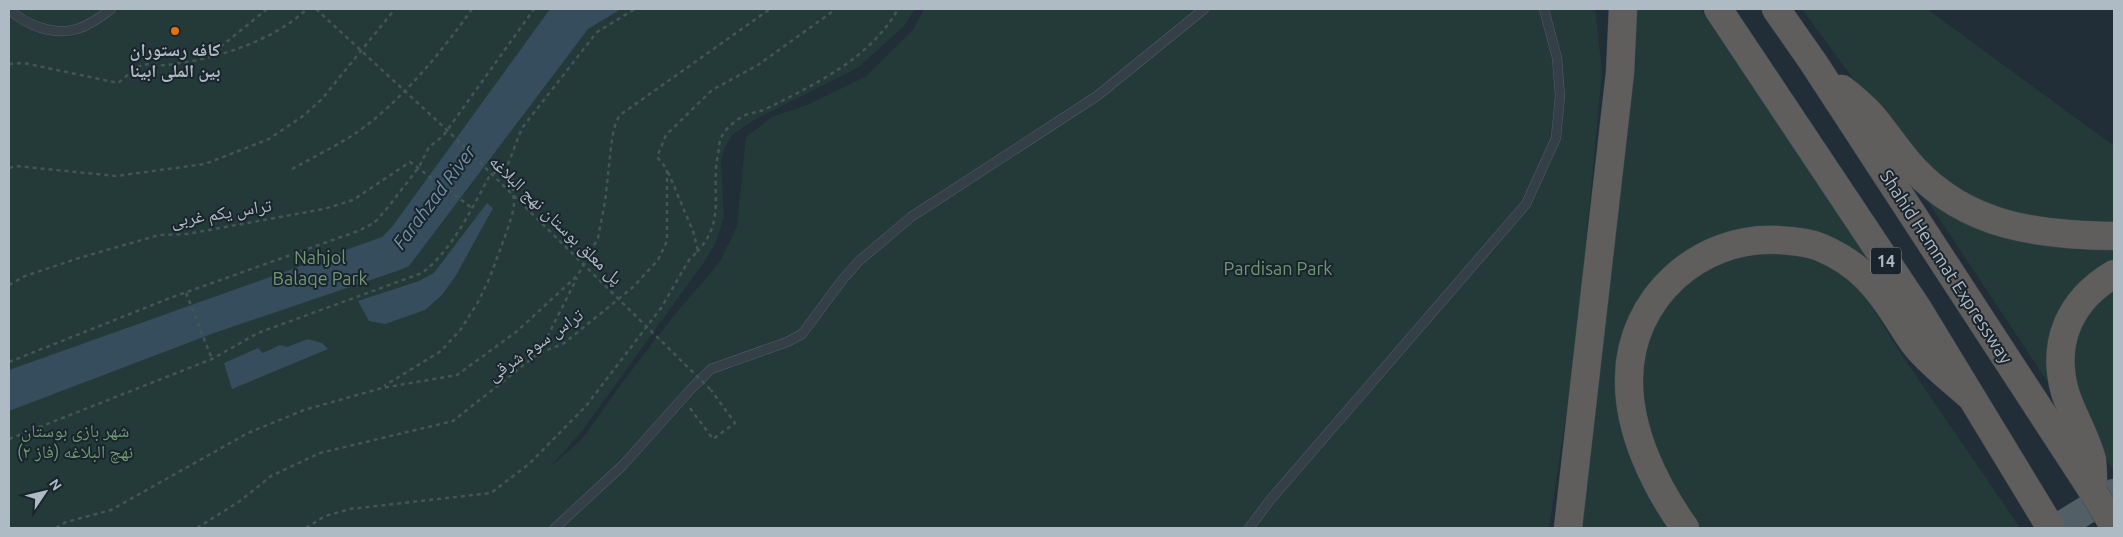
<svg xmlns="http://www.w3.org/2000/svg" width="2123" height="537" font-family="Ubuntu,'Noto Naskh Arabic',sans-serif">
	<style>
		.green { fill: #243a38 }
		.water { fill: #364d5d }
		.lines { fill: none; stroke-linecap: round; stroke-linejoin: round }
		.service-casing { stroke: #525d65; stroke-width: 10 }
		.primary-casing { stroke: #414b54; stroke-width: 29 }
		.trunk-casing { stroke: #3f4a52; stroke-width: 29 }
		.path { stroke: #435656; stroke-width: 2.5; stroke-dasharray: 4 4; stroke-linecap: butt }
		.service { stroke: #353f47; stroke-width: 9 }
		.primary { stroke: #535f67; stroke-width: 28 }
		.trunk { stroke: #605e5c; stroke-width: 28 }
		.trunk-bridge-casing { stroke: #3f4a52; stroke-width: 29; stroke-linecap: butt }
		.path-bridge { stroke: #435656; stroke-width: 2.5; stroke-dasharray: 4 4; stroke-linecap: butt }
		.trunk-bridge { stroke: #605e5c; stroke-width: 28 }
		.food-dot { fill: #e8710a; stroke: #1a242c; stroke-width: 2 }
		.labels { text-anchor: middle; stroke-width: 4; stroke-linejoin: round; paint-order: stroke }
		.shield { fill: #1a242c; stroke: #828e96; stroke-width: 1 }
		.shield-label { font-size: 16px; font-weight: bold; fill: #afbbc4 }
		.poi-label { font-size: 18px; font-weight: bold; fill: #afbbc4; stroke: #1a242c }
		.street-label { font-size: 18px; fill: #afbbc4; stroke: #1a242c }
		.park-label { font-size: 18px; fill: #709872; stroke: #1a242c }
		.water-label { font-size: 19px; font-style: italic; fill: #7191a6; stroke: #1a242c }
	</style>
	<rect width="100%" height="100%" fill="#222e37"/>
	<g class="green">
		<path d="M9 9H915L905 25 859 67 752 121 732 135 724 149 721 162 724 218 715 244 704 262 582 431 550 467 582 439 622 383 672 318 719 263 737 227 746 137 772 117 807 105 865 77 913 30 924 9H1595L1602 72 1576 348 1549 528H9Z"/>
		<path d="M1630 9H1700L1818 181 1897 304 1858 260 1719 242 1622 359 1675 528H1575Z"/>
		<path d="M1802 9H1927L2114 146V228L2064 227 1968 202 1900 142Z"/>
		<path d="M1909 173 1925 188 2114 243V267L2095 277 2059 399Z"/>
		<path d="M1804 251 1851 273 1899 351 2020 528H1694L1654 456 1636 377 1654 308 1727 252Z"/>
		<path d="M2114 281V472L2086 424 2067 349 2103 288Z"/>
	</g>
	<g class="water">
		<path d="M550 9H621L588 29 409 266 400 270 214 333 9 411V370L382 237 392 227Z"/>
		<path d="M487 203 493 208 455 277 441 296 425 310 385 324 369 321 358 301 419 281 434 273Z"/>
		<path d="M308 339 322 343 328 349 232 389 224 363 258 348 263 353 280 345 287 347Z"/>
	</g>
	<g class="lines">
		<defs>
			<g id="service">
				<path d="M9 9C25 25 54 36 77 29 90 25 101 17 111 9"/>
				<path d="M555 528 623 465 691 389 711 369 787 342 802 334 843 279 859 261 911 217 1097 96 1204 9"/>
				<path d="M1249 528 1271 499 1526 204 1556 138 1560 96 1557 58 1544 9"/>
			</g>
			<path id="primary" d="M2057 528 2114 493"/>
			<g id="trunk">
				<path d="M1718 9 1918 309 2051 528"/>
				<path d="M1776 9 1813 62 2094 493"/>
				<path d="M1842 89C1852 97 1862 105 1871 115 1886 132 1898 152 1914 169 1968 227 2039 235 2114 236"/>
				<path d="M2093 487C2093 478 2093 468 2092 460 2086 436 2072 415 2065 392 2051 342 2070 300 2114 274"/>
				<path d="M1568 528 1620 73 1623 9"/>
				<path d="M1685 528C1655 486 1628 431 1629 378 1630 298 1699 236 1778 240 1792 241 1809 242 1822 248 1859 264 1877 286 1898 319 1904 328 1910 339 1917 347 1932 365 1952 380 1970 396"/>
			</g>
		</defs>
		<use href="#service" class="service-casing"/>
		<use href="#primary" class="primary-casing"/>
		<use href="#trunk" class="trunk-casing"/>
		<g class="path">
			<path d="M208 57 267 9"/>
			<path d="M9 64 24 63 118 83C125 78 135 67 143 65 150 63 159 66 166 65 213 60 272 42 307 9"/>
			<path d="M9 168 16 166 116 176 205 164 269 139 303 116 322 99 395 9"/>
			<path d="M292 169C312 158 334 147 353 135 398 105 441 53 472 9"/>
			<path d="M505 172 522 128 597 32 635 9"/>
			<path d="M697 252C727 219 710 193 718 154 719 149 719 140 722 136 726 128 739 117 748 114 754 112 760 112 766 109 815 84 870 59 898 9"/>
			<path d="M9 285 25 276 79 258 159 235 187 234 324 209 353 200 410 162 472 208"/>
			<path d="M186 293 212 359"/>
			<path d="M540 351 577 278"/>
			<path d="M9 362 170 298 358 231 374 223 385 211 419 167 429 147 443 136 534 9"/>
			<path d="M690 408 713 439 735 423 711 390"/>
			<path d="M9 439 212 359 258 333 422 273C452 250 471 210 489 177L497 171 505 172 513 180 514 208 507 231 490 277 478 302 461 329 441 351 384 386"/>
			<path d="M56 528 66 522 111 510 248 433 304 410 382 388 457 375 516 332 578 275 598 238 605 202 612 138 616 122 620 115 770 9"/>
			<path d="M197 528 240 501 271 476 320 453 453 421 539 353 563 344 632 288 658 260 667 241V169L657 157 666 135 712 90 758 65 836 9"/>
			<path d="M306 528 325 516 350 509 491 493 529 464 586 406 661 308 689 260 698 251 693 231 668 172"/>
		</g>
		<use href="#service" class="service"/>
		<use href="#primary" class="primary"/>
		<use href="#trunk" class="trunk"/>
		<defs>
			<path id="trunk-bridge" d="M2094 493 2114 526"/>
		</defs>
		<use href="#trunk-bridge" class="trunk-bridge-casing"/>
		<path class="path-bridge" d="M316 9 447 130 711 390"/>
		<use href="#trunk-bridge" class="trunk-bridge"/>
	</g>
	<circle class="food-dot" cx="175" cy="31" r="5"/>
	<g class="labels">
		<rect class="shield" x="1871" y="247.5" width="30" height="27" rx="4"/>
		<g class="shield-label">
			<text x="1886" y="267">14</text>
		</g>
		<g class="poi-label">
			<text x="175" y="56">کافه رستوران<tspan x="175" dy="21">بین الملی ابینا</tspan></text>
		</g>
		<g class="street-label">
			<text transform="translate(221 213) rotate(-9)" y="6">تراس یکم غربی</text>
			<text transform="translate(556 220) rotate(44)" y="6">پل معلق بوستان نهج البلاغه</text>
			<text transform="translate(1946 267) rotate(57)" y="6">Shahid Hemmat Expressway</text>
			<text transform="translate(535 345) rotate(-35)" y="6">تراس سوم شرقی</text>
		</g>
		<g class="park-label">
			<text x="320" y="264">Nahjol<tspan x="320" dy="21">Balaqe Park</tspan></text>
			<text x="1278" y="275">Pardisan Park</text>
			<text x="75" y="437">شهر بازی بوستان<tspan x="75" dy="21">نهچ البلاغه (فاز ۲)</tspan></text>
		</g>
		<g class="water-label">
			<text transform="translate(434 197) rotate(-53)" y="7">Farahzad River</text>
		</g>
	</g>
	<rect width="2123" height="537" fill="none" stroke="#afbbc4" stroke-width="20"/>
	<g transform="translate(45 492) rotate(55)" stroke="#1a242c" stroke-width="4" paint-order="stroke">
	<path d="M0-4L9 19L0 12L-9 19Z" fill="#afbbc4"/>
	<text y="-8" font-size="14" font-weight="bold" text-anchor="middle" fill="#afbbc4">N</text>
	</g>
</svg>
